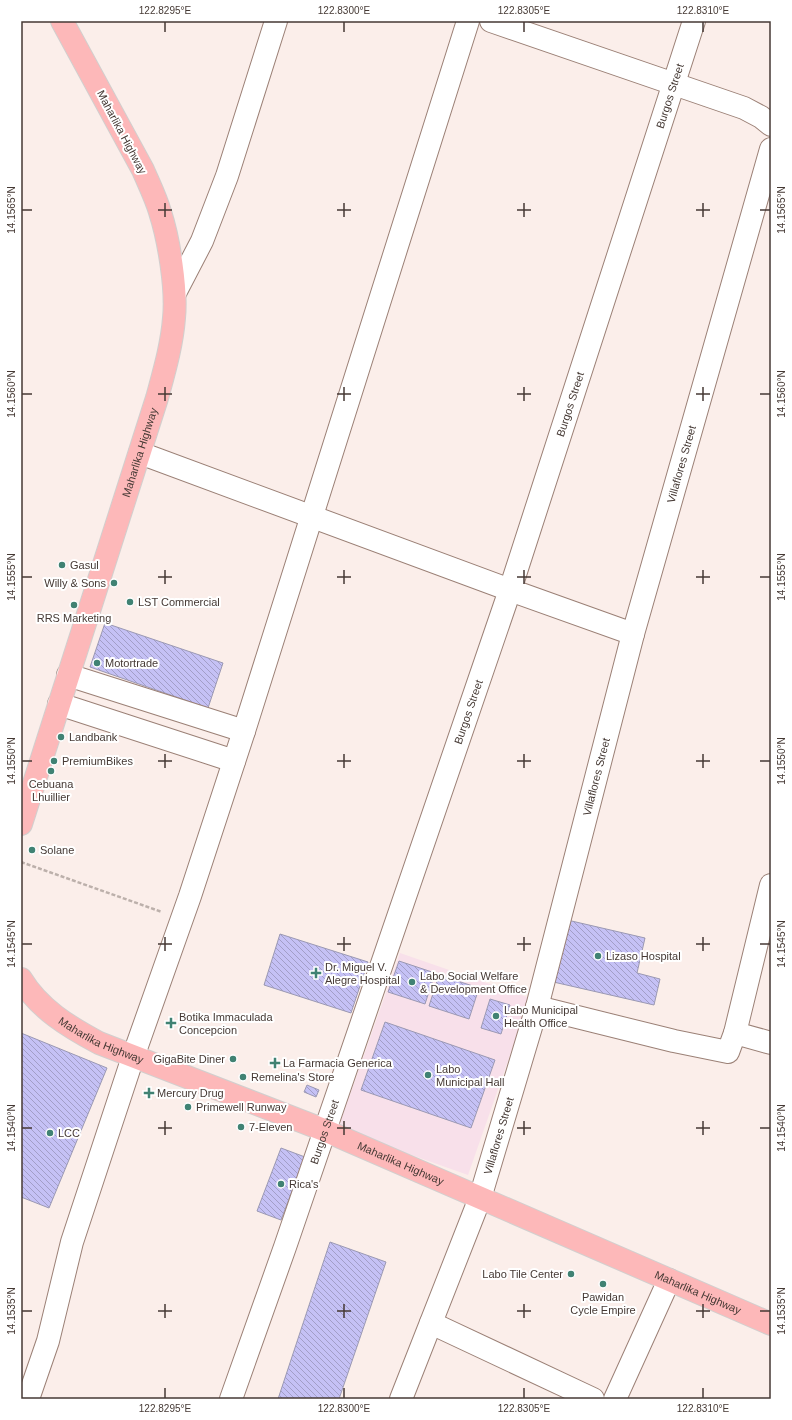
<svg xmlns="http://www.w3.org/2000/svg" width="792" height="1420" font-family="Helvetica,sans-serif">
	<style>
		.commercial { fill: #f8e0ea }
		.building { fill: url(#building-back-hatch); stroke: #9b99b3 }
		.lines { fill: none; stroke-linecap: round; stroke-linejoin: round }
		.minor-casing { stroke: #9b8076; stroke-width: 24 }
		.major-casing { stroke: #d2cfce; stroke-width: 24 }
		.path { stroke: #bcb0ab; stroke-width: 2.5; stroke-dasharray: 4 2; stroke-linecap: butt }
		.minor { stroke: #fff; stroke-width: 22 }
		.major { stroke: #fdb8b9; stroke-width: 22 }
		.ticks { fill: none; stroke: #453934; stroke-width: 1.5 }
		.poi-dot { fill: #408273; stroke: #fff; stroke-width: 1.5 }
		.labels { text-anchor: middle; stroke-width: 4; stroke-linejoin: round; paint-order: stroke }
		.street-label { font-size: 11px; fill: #453934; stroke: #fff }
		.poi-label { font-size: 11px; fill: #453934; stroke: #fff; text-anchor: start }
		.neatline { fill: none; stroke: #453934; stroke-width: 1.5 }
		.ticks-label { font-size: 10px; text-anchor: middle; fill: #453934 }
	</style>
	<defs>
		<pattern id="building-back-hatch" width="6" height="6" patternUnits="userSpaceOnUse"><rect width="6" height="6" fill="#c5c1f5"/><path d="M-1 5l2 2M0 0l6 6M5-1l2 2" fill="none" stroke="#a29ec7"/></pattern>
	</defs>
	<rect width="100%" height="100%" fill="#fbeeea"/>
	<path class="commercial" d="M400 953 530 998 468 1175 338 1129Z"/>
	<g class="building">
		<path d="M105 623 223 663 208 708 90 667Z"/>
		<path d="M563 919 645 938 637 973 660 979 654 1005 549 981Z"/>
		<path d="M280 934 368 962 351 1013 264 985Z"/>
		<path d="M399 961 435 973 425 1004 388 992Z"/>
		<path d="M439 975 479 988 469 1019 429 1006Z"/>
		<path d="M490 999 510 1005 501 1034 481 1028Z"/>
		<path d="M385 1022 495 1060 471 1128 361 1090Z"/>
		<path d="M21 1033 107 1068 49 1208 21 1197Z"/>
		<path d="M307 1085 319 1090 316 1097 304 1092Z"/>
		<path d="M281 1148 305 1157 281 1220 257 1211Z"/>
		<path d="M330 1242 386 1262 339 1399H278Z"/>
	</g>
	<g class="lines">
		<defs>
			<g id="minor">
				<path d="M491 21 744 108 761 117 771 125"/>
				<path d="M175 293 202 241 227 176 276 21"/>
				<path d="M140 453 510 590 633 634"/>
				<path d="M68 675 244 731"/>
				<path d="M59 704 234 761"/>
				<path d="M537 1007 674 1041 728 1052 735 1033 771 885"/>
				<path d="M735 1033 771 1043"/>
				<path d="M431 1323 593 1399"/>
				<path d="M28 1399 48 1341 72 1242 133 1057 190 896 244 731 468 21"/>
				<path id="s1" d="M231 1399 285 1247 510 590 694 21"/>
				<path id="s2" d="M401 1399 480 1198 537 1007 633 634 771 149"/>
				<path d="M615 1399 669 1280"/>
			</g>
			<g id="major">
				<path id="s3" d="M21 824 157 398C164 372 172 345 174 318 177 289 169 240 160 212 156 198 149 184 143 170L62 21"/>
				<path id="s4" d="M21 979C39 1009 69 1027 99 1043L324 1130 771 1324"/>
			</g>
		</defs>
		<use href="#minor" class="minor-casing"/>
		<use href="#major" class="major-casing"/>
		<path class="path" d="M21 862 162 912"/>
		<use href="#minor" class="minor"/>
		<use href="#major" class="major"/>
	</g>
	<path class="ticks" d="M165 22V32M344 22V32M524 22V32M703 22V32M165 203V217M344 203V217M524 203V217M703 203V217M22 210H32M158 210H172M337 210H351M517 210H531M696 210H710M760 210H770M165 387V401M344 387V401M524 387V401M703 387V401M22 394H32M158 394H172M337 394H351M517 394H531M696 394H710M760 394H770M165 570V584M344 570V584M524 570V584M703 570V584M22 577H32M158 577H172M337 577H351M517 577H531M696 577H710M760 577H770M165 754V768M344 754V768M524 754V768M703 754V768M22 761H32M158 761H172M337 761H351M517 761H531M696 761H710M760 761H770M165 937V951M344 937V951M524 937V951M703 937V951M22 944H32M158 944H172M337 944H351M517 944H531M696 944H710M760 944H770M165 1121V1135M344 1121V1135M524 1121V1135M703 1121V1135M22 1128H32M158 1128H172M337 1128H351M517 1128H531M696 1128H710M760 1128H770M165 1304V1318M344 1304V1318M524 1304V1318M703 1304V1318M22 1311H32M158 1311H172M337 1311H351M517 1311H531M696 1311H710M760 1311H770M165 1388V1398M344 1388V1398M524 1388V1398M703 1388V1398"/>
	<g class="poi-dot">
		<circle cx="62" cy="565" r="4"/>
		<circle cx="114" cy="583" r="4"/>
		<circle cx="130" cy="602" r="4"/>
		<circle cx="74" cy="605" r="4"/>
		<circle cx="97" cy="663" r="4"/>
		<circle cx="61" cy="737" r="4"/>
		<circle cx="54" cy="761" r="4"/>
		<circle cx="51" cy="771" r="4"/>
		<circle cx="32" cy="850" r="4"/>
		<circle cx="598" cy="956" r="4"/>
		<path d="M314 967h4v4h4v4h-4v4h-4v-4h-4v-4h4z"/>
		<circle cx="412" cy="982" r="4"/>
		<circle cx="496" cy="1016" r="4"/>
		<path d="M169 1017h4v4h4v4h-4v4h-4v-4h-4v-4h4z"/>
		<circle cx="233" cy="1059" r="4"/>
		<path d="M273 1057h4v4h4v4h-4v4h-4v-4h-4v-4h4z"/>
		<circle cx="428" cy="1075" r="4"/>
		<circle cx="243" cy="1077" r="4"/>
		<path d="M147 1087h4v4h4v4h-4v4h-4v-4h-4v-4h4z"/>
		<circle cx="188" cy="1107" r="4"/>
		<circle cx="241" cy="1127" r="4"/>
		<circle cx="50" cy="1133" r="4"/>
		<circle cx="281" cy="1184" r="4"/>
		<circle cx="571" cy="1274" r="4"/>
		<circle cx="603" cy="1284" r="4"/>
	</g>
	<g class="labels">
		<g class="street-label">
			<text dy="4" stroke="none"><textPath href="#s1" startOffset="1375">Burgos Street</textPath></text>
			<text transform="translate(122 132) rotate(62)" y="4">Maharlika Highway</text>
			<text dy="4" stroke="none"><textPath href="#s1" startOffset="1051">Burgos Street</textPath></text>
			<text dy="4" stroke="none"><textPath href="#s3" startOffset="390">Maharlika Highway</textPath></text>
			<text dy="4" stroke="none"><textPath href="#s2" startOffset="977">Villaflores Street</textPath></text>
			<text dy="4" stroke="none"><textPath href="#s1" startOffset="727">Burgos Street</textPath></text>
			<text dy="4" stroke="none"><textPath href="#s2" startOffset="653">Villaflores Street</textPath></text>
			<text dy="4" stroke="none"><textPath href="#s4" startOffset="103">Maharlika Highway</textPath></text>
			<text dy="4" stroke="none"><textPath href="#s1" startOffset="283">Burgos Street</textPath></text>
			<text dy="4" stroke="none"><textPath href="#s2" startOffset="281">Villaflores Street</textPath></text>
			<text dy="4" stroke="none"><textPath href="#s4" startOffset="427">Maharlika Highway</textPath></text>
			<text dy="4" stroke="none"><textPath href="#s4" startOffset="751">Maharlika Highway</textPath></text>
		</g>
		<g class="poi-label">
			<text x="70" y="569">Gasul</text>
			<text x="106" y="587" text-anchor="end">Willy &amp; Sons</text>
			<text x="138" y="606">LST Commercial</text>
			<text x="74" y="622" text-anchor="middle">RRS Marketing</text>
			<text x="105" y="667">Motortrade</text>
			<text x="69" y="741">Landbank</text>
			<text x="62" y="765">PremiumBikes</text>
			<text x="51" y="788" text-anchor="middle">Cebuana<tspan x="51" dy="13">Lhuillier</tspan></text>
			<text x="40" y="854">Solane</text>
			<text x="606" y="960">Lizaso Hospital</text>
			<text x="325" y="971">Dr. Miguel V.<tspan x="325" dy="13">Alegre Hospital</tspan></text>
			<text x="420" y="980">Labo Social Welfare<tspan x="420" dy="13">&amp; Development Office</tspan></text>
			<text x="504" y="1014">Labo Municipal<tspan x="504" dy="13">Health Office</tspan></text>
			<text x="179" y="1021">Botika Immaculada<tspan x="179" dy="13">Concepcion</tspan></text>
			<text x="225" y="1063" text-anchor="end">GigaBite Diner</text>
			<text x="283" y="1067">La Farmacia Generica</text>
			<text x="436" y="1073">Labo<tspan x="436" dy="13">Municipal Hall</tspan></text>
			<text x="251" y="1081">Remelina's Store</text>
			<text x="157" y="1097">Mercury Drug</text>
			<text x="196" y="1111">Primewell Runway</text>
			<text x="249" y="1131">7-Eleven</text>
			<text x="58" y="1137">LCC</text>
			<text x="289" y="1188">Rica's</text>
			<text x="563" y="1278" text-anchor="end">Labo Tile Center</text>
			<text x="603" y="1301" text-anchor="middle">Pawidan<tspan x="603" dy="13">Cycle Empire</tspan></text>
		</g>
	</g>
	<rect width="792" height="1420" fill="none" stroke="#ffffff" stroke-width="44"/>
	<rect x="22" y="22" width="748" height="1376" class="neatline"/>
	<g class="ticks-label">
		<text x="165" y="14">122.8295°E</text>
		<text x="344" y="14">122.8300°E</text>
		<text x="524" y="14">122.8305°E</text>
		<text x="703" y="14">122.8310°E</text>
		<text transform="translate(11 210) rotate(-90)" y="4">14.1565°N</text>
		<text transform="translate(781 210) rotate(-90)" y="4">14.1565°N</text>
		<text transform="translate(11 394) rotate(-90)" y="4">14.1560°N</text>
		<text transform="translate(781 394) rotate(-90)" y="4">14.1560°N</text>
		<text transform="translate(11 577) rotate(-90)" y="4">14.1555°N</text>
		<text transform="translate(781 577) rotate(-90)" y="4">14.1555°N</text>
		<text transform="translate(11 761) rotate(-90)" y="4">14.1550°N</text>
		<text transform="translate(781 761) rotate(-90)" y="4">14.1550°N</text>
		<text transform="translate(11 944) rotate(-90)" y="4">14.1545°N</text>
		<text transform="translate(781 944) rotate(-90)" y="4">14.1545°N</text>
		<text transform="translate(11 1128) rotate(-90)" y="4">14.1540°N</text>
		<text transform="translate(781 1128) rotate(-90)" y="4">14.1540°N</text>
		<text transform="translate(11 1311) rotate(-90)" y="4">14.1535°N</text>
		<text transform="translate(781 1311) rotate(-90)" y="4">14.1535°N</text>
		<text x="165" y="1412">122.8295°E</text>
		<text x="344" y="1412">122.8300°E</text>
		<text x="524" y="1412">122.8305°E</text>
		<text x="703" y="1412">122.8310°E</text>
	</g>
</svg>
